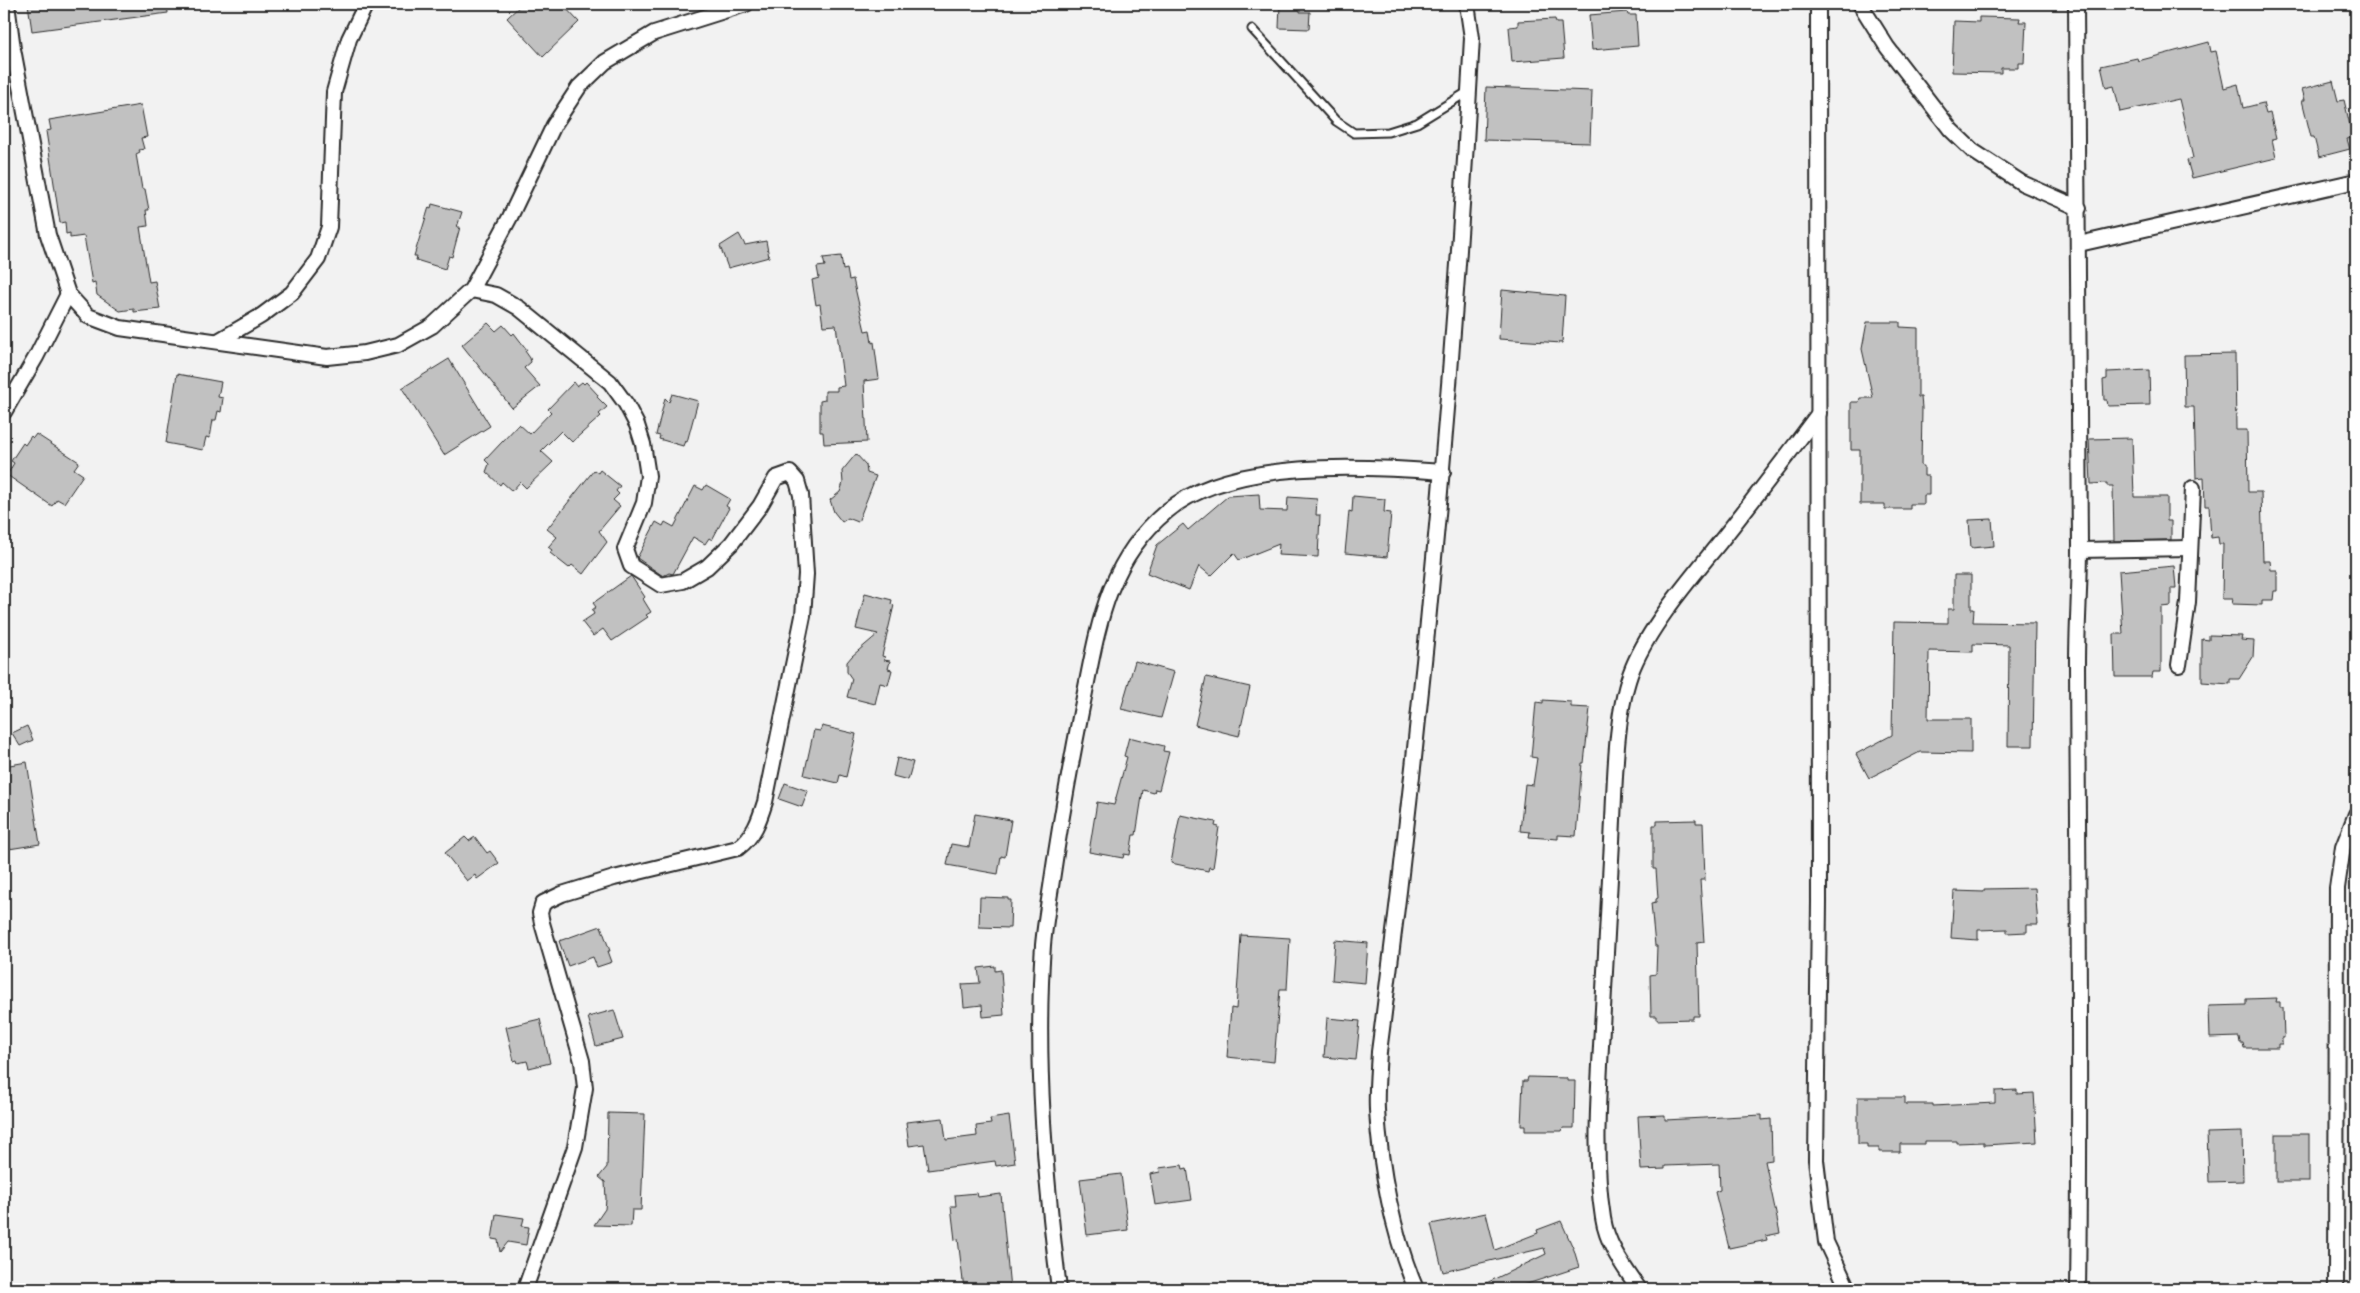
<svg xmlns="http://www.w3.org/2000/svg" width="2360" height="1293" font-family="'Shantell Sans',sans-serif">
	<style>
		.building { fill: #c1c1c1; stroke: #2b2b2b }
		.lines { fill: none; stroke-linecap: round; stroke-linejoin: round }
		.lane-casing { stroke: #2b2b2b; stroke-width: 11 }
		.street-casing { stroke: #2b2b2b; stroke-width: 18 }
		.lane { stroke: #fff; stroke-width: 7 }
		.street { stroke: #fff; stroke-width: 14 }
	</style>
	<rect width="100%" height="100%" fill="#f2f2f2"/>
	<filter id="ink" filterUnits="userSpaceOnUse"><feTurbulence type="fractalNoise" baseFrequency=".02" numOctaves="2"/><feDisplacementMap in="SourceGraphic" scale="10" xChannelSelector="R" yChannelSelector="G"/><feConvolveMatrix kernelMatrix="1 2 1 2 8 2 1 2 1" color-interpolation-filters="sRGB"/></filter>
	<g filter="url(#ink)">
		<g class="building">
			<path d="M28 4H73V6L102 4H167L168 13 32 31Z"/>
			<path d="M522 4H562L579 22 543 57 507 18Z"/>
			<path d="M1280 4H1300V12H1310L1309 29 1279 28Z"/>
			<path d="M1627 12 1628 15H1636L1638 46 1592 50 1589 15Z"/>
			<path d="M1979 17 2020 18 2019 22H2026L2024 63H2018V68H2001V73L1952 72 1954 21 1979 22Z"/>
			<path d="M1555 19 1556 23H1561L1564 58 1512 62 1509 27 1518 26V21Z"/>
			<path d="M2209 42 2211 52 2216 51 2224 88 2238 84 2243 108 2263 103 2266 114 2270 113 2276 138 2272 139 2276 158 2192 178 2187 160 2193 158 2179 99 2120 112 2114 86 2106 88 2101 66 2137 58 2138 61Z"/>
			<path d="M2333 81 2338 101 2344 100 2353 138 2347 139 2350 149 2319 157 2314 137H2311L2302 100H2305L2302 89Z"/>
			<path d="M1486 87 1592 91 1590 143 1484 140Z"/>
			<path d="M141 105 147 137 141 138 144 149 139 150 140 152 136 154 142 189H145L149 210H146L148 226 140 227 149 282 155 281 160 309 134 312V309L120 311 97 295 95 282 92 283 84 236 70 238V233L66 234 65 222 60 223 46 131 51 130 49 120Z"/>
			<path d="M432 204 462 212 457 227H460L452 257 449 256 445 269 416 260 417 256H414L429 207 431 208Z"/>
			<path d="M739 234 745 245 766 241 769 257 728 268 720 246Z"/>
			<path d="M841 256 843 270 847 269 849 280 853 279 865 331 870 330 872 343 874 342 879 379 864 381 867 442 824 444 823 432H820V401L825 400V391H837V387L844 386 836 325 823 326 820 304 816 305 812 280 819 278 817 267 825 266 823 258Z"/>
			<path d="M1502 290 1565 296 1562 343 1499 339Z"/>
			<path d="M1867 322H1900V327L1918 328V397H1921L1922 408 1921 466H1924V476H1929V495H1924V504H1910V509H1885V504H1860V450H1851V402H1859L1860 398H1873L1862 349Z"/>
			<path d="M488 323 496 331 503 325 512 335 514 333 527 350 525 351 530 358 531 362 524 368 540 386 512 408 462 345Z"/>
			<path d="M2235 354 2236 430H2247L2248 492H2261L2263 561H2270L2271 570H2277V591H2274L2273 600H2262V605L2232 604 2233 599H2222L2223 544H2219L2218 537 2211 538 2209 506H2205L2204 477 2196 478 2194 407H2185L2184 355Z"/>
			<path d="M449 359 490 426 444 455 402 388Z"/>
			<path d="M2149 370 2150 405 2108 406 2107 400H2104L2103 380 2107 379V372Z"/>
			<path d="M177 374 221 382 218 397 223 398 221 412 218 411 216 420H213L210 438 206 437 203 450 166 443Z"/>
			<path d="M574 382 577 386 582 382 584 384 586 382 598 395 597 397 607 407 599 414 601 416 572 442 561 431 541 451 553 462 526 488 520 482 512 491 502 482 500 485 486 472 489 464 485 460 519 424 530 434 551 412 548 409Z"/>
			<path d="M672 394 698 401 687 442 685 441 683 446 659 439 660 436 656 435 665 398 669 402Z"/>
			<path d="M36 434 79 462 74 469 83 475 64 503 57 499 52 506 7 475 14 463 11 461 23 443 25 445 31 436 33 438Z"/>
			<path d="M2132 438 2134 497H2167V521H2171V540L2114 541 2113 486H2107V483L2091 484 2089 439Z"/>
			<path d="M856 454 866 465 867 473 876 476 858 522 848 518 842 522 834 512 830 500 840 492 843 483 842 471Z"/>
			<path d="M594 470 598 473 600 470 620 486 616 491 619 494 613 500 620 506 599 531 607 542 583 574 572 565 569 568 550 553 552 550 548 547 557 537 547 529Z"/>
			<path d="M706 485 730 499 726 506 729 508 712 540 709 538 705 544 693 537 673 574 669 573 663 576 637 558 656 522 663 526 665 522 674 527 695 486 703 490Z"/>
			<path d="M1259 494 1260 510 1287 511 1288 497 1317 499 1316 515H1320L1318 557 1278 555 1279 544 1239 560 1234 553 1211 576 1199 566 1189 590 1147 573 1157 545 1183 524 1188 530 1228 496Z"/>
			<path d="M1353 496 1385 499 1384 512 1391 513 1387 557 1345 553 1349 511 1352 512Z"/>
			<path d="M1992 519 1994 546 1971 548 1969 520Z"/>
			<path d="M2174 566 2176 588H2171V606L2161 607V672H2153L2152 677H2115L2114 634H2123L2119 571Z"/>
			<path d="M1954 575H1971V609H1974L1973 622 2035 623 2033 746H2008L2009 645 1973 644V652L1929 651 1928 719H1971V753L1920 752 1869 778 1856 754 1892 735 1894 622 1948 623V609H1954Z"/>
			<path d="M631 576 645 597 643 599 651 612 646 615 648 617 612 641 603 629 593 636 582 622 594 614 592 610 596 607 593 603Z"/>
			<path d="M865 593 892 600 891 604 894 605 882 656 885 657 884 660 890 661 888 669 892 670 888 685 880 683 875 704 847 697 852 679 847 672V662L852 656 878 634 856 629Z"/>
			<path d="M2209 635 2242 636 2241 640 2254 641 2253 657 2239 679H2230V684L2202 682V639L2209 640Z"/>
			<path d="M1135 661 1174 672 1161 718 1121 709Z"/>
			<path d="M1206 677 1250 687 1239 736 1195 725Z"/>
			<path d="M1543 700 1571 702V707L1590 708 1584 763H1582L1576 836 1558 835V839L1529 837 1530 832 1520 831 1525 784 1533 785 1537 758 1531 757 1536 702 1543 703Z"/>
			<path d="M27 726 33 740 20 746 12 733Z"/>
			<path d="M822 726 856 734 846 777 840 775 838 783 804 775 814 730 820 731Z"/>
			<path d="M1129 737 1164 746 1163 751 1169 752 1159 790 1155 789 1154 793 1143 790 1136 835H1133L1130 855 1124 854 1123 858 1089 852 1097 802 1114 805 1127 757 1124 756Z"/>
			<path d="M897 758 913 762 908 780 893 776Z"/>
			<path d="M27 762 40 844 9 849 4 815V766Z"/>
			<path d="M785 783 808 791 802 807 779 799Z"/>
			<path d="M975 814 1011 820 1005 857 1001 856 998 874 947 865 951 844 969 847Z"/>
			<path d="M1180 815 1216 822 1215 826 1219 827 1213 868 1209 867 1208 871 1171 863Z"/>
			<path d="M1696 820V823H1703L1705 880H1700L1704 942 1697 943 1699 1016H1693V1019L1657 1020V1016H1651L1650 975 1656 974 1657 946H1655L1651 903 1656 902V899L1658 898 1656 869H1653V825H1657V821Z"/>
			<path d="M465 837 469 841 475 837 487 853 490 851 499 863 477 879 475 875 467 881 445 853Z"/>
			<path d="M2035 888 2038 925H2027V932L2007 933V929L1978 930V940L1951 938 1954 891 1984 892V889Z"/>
			<path d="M980 897 1008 898V900H1011L1010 928 979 927Z"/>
			<path d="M601 926 610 951H608L612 962 597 967 593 957 568 966 559 941Z"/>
			<path d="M1241 935 1290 938 1287 989H1280L1274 1062 1227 1057 1231 1008 1236 1009Z"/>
			<path d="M1335 940 1368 943 1365 983 1332 980Z"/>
			<path d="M995 966V971L1001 970 1004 1015 983 1017 982 1005 964 1007 962 984 980 983 978 968Z"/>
			<path d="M2277 998 2276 1002H2280V1008H2283L2284 1038H2282V1044H2278V1048H2244L2243 1043H2240L2239 1037 2210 1038 2209 1006 2246 1005V999Z"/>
			<path d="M614 1010 623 1039 596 1046 588 1017Z"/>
			<path d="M1327 1018 1360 1021 1356 1060 1324 1057Z"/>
			<path d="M540 1019 550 1063 529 1068 527 1061 518 1063 517 1060 514 1061 506 1027Z"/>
			<path d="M1528 1077 1567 1078V1081H1575L1574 1128H1563L1562 1131H1525V1126H1521L1523 1081H1527Z"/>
			<path d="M2017 1090V1094L2034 1093 2037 1142 1984 1145V1142L1957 1143V1141H1925V1144H1900V1152H1879V1148H1867V1144H1858V1097H1905V1104H1933V1106L1995 1103V1091Z"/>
			<path d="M608 1113 645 1114 641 1210H632L631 1226 594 1225 605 1209 606 1199 605 1182 599 1177 607 1167Z"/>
			<path d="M1665 1115V1120L1762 1115V1120L1771 1119 1772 1160 1765 1161 1780 1233 1766 1236 1767 1240 1729 1248 1715 1192 1720 1190 1719 1164 1665 1166V1169L1641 1170 1638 1116Z"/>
			<path d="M1009 1116 1015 1163 996 1166 995 1161 928 1170 924 1144 909 1146 906 1122 943 1118 946 1140 977 1136 976 1126 991 1124 990 1119Z"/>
			<path d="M2242 1132 2243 1181 2209 1182 2207 1133Z"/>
			<rect x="2276" y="1134" width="33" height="48"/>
			<path d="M1182 1165 1183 1169 1187 1168 1192 1200 1155 1205 1150 1174 1160 1172 1159 1168Z"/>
			<path d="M1121 1174 1128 1230 1087 1235 1080 1179Z"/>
			<path d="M977 1193 978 1197 1001 1194 1010 1289H964L958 1239 955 1240 951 1206H956L955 1195Z"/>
			<path d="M1486 1213 1495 1250 1538 1233 1537 1230 1561 1221 1574 1250 1579 1267 1512 1289H1474L1546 1254 1544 1248 1443 1272 1431 1224Z"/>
			<path d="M496 1214 524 1218 522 1226 529 1227 526 1245 508 1242 500 1252 498 1240 492 1239Z"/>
		</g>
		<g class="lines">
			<defs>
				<path id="lane" d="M1252 29 1336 121 1354 133 1388 132 1417 123 1469 91"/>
				<g id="street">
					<path d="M7 4 13 49 48 235 68 294 88 316 120 328 327 357 365 353 398 345 432 326 471 290 510 217 554 125 579 87 605 62 654 33 746 4"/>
					<path d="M1818 4 1819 902 1816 1160 1826 1242 1848 1289"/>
					<path d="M1860 4 1887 47 1951 130 1973 151 2022 183 2079 208"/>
					<path d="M2076 4C2078 185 2078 365 2080 546 2080 585 2077 624 2077 663 2078 872 2081 1080 2078 1289"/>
					<path d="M2079 244 2356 181"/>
					<path d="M471 290 496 295 519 308 610 382 626 404 637 425 643 444 648 476 644 503 625 549 631 566 661 585 683 581 707 567 731 544 760 506 776 478 790 473 797 481 801 495 806 574 803 616 765 802C759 821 754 836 738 848L614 878 562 894 543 903 540 913 542 923 582 1061 585 1088 575 1147 525 1289"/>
					<path d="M218 341 261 316 292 293 318 259 329 227 334 92 349 39 366 4"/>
					<path d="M4 412 36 357 68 294"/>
					<path d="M2080 550 2190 548"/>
					<path d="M2179 665 2188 602 2193 488"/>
					<path d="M1059 1289C1045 1175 1035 1060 1043 945 1045 923 1049 901 1052 880 1060 824 1070 768 1081 712 1097 636 1103 564 1167 511 1230 458 1365 466 1443 472"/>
					<path d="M1416 1289C1393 1235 1380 1168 1377 1110 1376 1091 1378 1071 1379 1052 1423 715 1454 377 1472 38L1467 4"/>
					<path d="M1639 1289C1624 1267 1607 1245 1603 1218 1594 1161 1598 1103 1601 1046 1604 978 1608 910 1612 841 1615 791 1614 712 1633 667 1651 624 1691 578 1720 542 1754 499 1787 456 1819 413"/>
					<path d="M2336 1289 2337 888 2343 847 2356 814"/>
				</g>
			</defs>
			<use href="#lane" class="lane-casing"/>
			<use href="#street" class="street-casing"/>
			<use href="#lane" class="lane"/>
			<use href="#street" class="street"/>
		</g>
	</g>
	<rect width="2360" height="1293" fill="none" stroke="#fff" stroke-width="20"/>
	<rect x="10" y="10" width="2340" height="1273" fill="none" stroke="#2b2b2b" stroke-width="2" filter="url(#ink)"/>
</svg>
